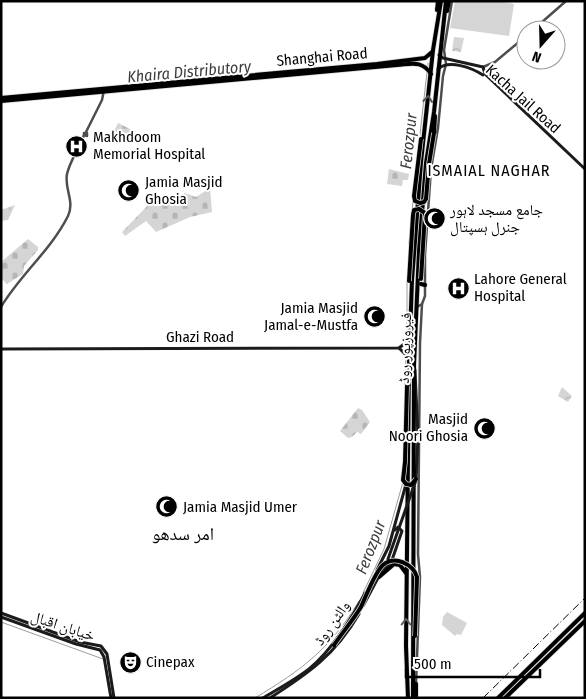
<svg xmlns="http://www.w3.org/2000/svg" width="586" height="699" font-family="'Fira Sans Condensed','Noto Naskh Arabic',sans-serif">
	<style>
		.cemetery { fill: url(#cemetery-stones) }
		.park { fill: url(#park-crowns) }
		.garden { fill: #d5d5d5 }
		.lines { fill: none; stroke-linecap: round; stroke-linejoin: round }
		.stream { stroke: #9c9c9c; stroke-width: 1 }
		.primary-casing { stroke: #dbdbdb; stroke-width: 5.5 }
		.tertiary { stroke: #4e4e4e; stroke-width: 2.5 }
		.secondary { stroke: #1b1b1b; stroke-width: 3 }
		.primary { stroke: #000; stroke-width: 4 }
		.rail { stroke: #000; stroke-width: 1; stroke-dasharray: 8 2.5 1 2.5; stroke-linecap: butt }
		.primary-bridge-casing { stroke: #dbdbdb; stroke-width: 5.5; stroke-linecap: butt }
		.secondary-bridge { stroke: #1b1b1b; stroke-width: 3 }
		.primary-bridge { stroke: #000; stroke-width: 4 }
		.oneway { stroke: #595959 }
		.labels { text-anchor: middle; stroke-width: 4; stroke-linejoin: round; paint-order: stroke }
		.street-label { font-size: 15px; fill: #000; stroke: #fff }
		.poi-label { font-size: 15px; fill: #000; stroke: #fff; text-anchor: start }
		.water-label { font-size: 16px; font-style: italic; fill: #3d3d3d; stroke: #fff }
		.neighbourhood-label { font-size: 16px; letter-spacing: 1px; fill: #000; stroke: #fff }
		.quarter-label { font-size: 18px; fill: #000; stroke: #fff }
	</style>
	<defs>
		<pattern id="cemetery-stones" width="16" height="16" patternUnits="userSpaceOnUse" patternTransform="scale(1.25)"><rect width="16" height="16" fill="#d5d5d5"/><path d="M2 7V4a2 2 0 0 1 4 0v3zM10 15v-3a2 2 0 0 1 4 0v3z" fill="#b5b5b5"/></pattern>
		<pattern id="park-crowns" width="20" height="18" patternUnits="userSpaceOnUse" patternTransform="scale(1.25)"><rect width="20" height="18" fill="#d5d5d5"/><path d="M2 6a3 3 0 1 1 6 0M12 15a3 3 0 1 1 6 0" fill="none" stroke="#b5b5b5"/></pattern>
	</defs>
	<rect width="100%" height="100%" fill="#fff"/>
	<g class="cemetery">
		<path d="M118 123 134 131 126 143 112 136Z"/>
		<path d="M389 169 409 174 408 180H403L402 186 387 184Z"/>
		<path d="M210 188 212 212 190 217 156 232 146 221 125 236 122 232 154 199 159 203 172 200 185 193 196 197Z"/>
		<path d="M28 239 38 247V250L24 266 23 274 7 284 1 278V262Z"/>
		<path d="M358 408 362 410 370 422 361 434 357 432 352 437 348 438 340 431Z"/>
	</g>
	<g class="park">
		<path d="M454 37 464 38 461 52 452 51Z"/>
		<path d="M15 205 8 220 1 221V210Z"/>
		<path d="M562 387 572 396 568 402 558 396Z"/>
	</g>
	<g class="garden">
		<path d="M455 1H499L514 4 509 36 450 28Z"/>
		<path d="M447 612 467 623 461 635 457 634 455 636 442 625 443 617Z"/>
	</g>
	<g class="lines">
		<g class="stream">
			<path d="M428 68V63"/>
			<path d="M418 152 427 72"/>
			<path d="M412 212 413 201"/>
			<path d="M409 244 411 221"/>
			<path d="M407 339V281"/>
			<path d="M405 385 406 357"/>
			<path d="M363 593 384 549 403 482"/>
			<path d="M1 622 103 659"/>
			<path d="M255 698C303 669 330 649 359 601"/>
		</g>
		<defs>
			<g id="primary">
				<path d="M437 10 438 1"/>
				<path d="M447 11 449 1"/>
				<path d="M1 98 377 64 425 58 432 52"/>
				<path d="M1 101 397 65C412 64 422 60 431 74"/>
				<path d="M434 133 435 116"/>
				<path d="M421 284 425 285"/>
				<path d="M379 577 394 564 400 565 406 573"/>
				<path d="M413 683 416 684V696"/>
				<path d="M408 698 406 646 409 364 412 280 421 162 433 50 441 1"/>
				<path d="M413 698 414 365 419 251 426 163 434 112 446 1"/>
				<path d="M498 698 585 613"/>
				<path d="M505 698 585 621"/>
			</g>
		</defs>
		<use href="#primary" class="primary-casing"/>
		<g class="tertiary">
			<path d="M533 30 566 1"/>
			<path d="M483 67 495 62 526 36"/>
			<path d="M86 132 102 100 104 90"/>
			<path d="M84 133H87V136L84 135Z"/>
			<path d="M1 307C20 275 51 250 68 216 75 201 64 189 67 174 70 161 79 148 84 135"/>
			<path d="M417 307 422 304 425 296V255L431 169 438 128 443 76 446 64 444 50 452 1"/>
			<path d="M416 684 420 577 418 554 420 343 422 304"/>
		</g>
		<g class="secondary">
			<path d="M439 55 443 58 483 67 485 74 585 169"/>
			<path d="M438 69C449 59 472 68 483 75"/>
			<path d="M399 348 409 358"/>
			<path d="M1 349 399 348 409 340"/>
			<path d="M415 370 418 437 416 479"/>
			<path d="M385 569 392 560 402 531 398 527 395 530"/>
			<path d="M377 570 389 546 406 484"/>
			<path d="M363 606 386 563"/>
			<path d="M1 613 80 642 101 646 107 654 114 698"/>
			<path d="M1 617 76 644 100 650 104 657 111 698"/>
			<path d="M263 698C278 689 295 680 309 669 331 651 352 618 365 593"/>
			<path d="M270 698C309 673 335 655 359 614"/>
		</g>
		<use href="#primary" class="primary"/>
		<path class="rail" d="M483 698 585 598"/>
		<defs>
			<g id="primary-bridge">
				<path d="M421 139 414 196 415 201 420 203 424 202 426 199 429 164 434 133"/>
				<path d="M409 281 413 215 414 210 419 209 425 213 421 279"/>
				<path d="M407 386 405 462 403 480 406 484 411 485 416 479"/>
				<path d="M334 645C343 632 353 620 361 607 366 596 375 572 383 565 395 555 413 564 417 577L415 636"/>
			</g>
		</defs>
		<use href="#primary-bridge" class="primary-bridge-casing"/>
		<path class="secondary-bridge" d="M388 559 416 480"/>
		<use href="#primary-bridge" class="primary-bridge"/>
	</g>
	<defs><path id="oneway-chevron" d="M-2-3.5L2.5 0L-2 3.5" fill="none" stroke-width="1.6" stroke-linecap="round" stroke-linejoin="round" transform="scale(1.25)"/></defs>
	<g class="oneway">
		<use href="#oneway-chevron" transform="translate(428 99) rotate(-83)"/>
		<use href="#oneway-chevron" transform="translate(406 622) rotate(-90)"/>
	</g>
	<defs>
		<symbol id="hospital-disc" viewBox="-11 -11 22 22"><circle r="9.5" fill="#000" stroke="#fff"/><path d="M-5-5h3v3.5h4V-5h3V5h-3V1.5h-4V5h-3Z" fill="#fff"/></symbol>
		<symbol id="mosque-disc" viewBox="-11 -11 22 22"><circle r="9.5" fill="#000" stroke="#fff"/><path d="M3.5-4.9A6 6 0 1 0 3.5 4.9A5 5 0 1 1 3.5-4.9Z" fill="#fff"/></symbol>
		<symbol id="theatre-disc" viewBox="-11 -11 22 22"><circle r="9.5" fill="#000" stroke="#fff"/><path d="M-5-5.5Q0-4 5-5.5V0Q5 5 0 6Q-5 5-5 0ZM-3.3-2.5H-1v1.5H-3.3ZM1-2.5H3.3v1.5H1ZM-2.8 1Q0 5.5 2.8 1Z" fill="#fff"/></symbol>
	</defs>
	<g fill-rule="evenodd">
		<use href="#hospital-disc" x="64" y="134" width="25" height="25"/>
		<use href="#mosque-disc" x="116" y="178" width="25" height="25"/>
		<use href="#mosque-disc" x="422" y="206" width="25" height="25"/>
		<use href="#hospital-disc" x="446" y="276" width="25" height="25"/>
		<use href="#mosque-disc" x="362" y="304" width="25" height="25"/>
		<use href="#mosque-disc" x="472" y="416" width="25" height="25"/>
		<use href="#mosque-disc" x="154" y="494" width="25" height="25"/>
		<use href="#theatre-disc" x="118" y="650" width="25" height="25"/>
	</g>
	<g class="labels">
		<g class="street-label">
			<text transform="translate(322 57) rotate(-5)" y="5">Shanghai Road</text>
			<text transform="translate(523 99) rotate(42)" y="5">Kacha Jail Road</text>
			<text x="200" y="342">Ghazi Road</text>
			<text transform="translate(405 348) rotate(-88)" y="5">فیروزپور روڈ</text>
			<text transform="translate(332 623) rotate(-55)" y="5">والٹن روڈ</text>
			<text transform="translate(63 626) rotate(18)" y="5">خیابان اقبال</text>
		</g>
		<g class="poi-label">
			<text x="93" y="142">Makhdoom<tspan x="93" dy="17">Memorial Hospital</tspan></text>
			<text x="145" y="187">Jamia Masjid<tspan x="145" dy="17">Ghosia</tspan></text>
			<text x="450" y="215">جامع مسجد لاہور<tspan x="450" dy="17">جنرل ہسپتال</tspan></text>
			<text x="474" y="284">Lahore General<tspan x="474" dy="17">Hospital</tspan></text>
			<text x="358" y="313" text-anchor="end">Jamia Masjid<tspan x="358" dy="17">Jamal-e-Mustfa</tspan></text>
			<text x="468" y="424" text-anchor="end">Masjid<tspan x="468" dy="17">Noori Ghosia</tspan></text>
			<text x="183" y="512">Jamia Masjid Umer</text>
			<text x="146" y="667">Cinepax</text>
		</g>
		<g class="water-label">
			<text transform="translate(189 71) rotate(-5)" y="6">Khaira Distributory</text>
			<text transform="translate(408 141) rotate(-84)" y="6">Ferozpur</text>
			<text transform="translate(370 547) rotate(-69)" y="6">Ferozpur</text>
		</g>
		<g class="neighbourhood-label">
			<text x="489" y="176">ISMAIAL NAGHAR</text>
		</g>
		<g class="quarter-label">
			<text x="183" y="540">امر سدھو</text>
		</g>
	</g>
	<rect width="586" height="699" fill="none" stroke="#000000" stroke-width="5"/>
	<g transform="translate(541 45) rotate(200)"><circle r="24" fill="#ffffff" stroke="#999999"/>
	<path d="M0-4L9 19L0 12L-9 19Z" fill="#000000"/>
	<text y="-8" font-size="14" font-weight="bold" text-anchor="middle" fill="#000000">N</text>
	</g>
	<path d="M406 669v8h134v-8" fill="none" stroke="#000000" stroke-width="2.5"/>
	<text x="414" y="669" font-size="15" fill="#000000" stroke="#ffffff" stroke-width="4" paint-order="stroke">500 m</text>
</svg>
